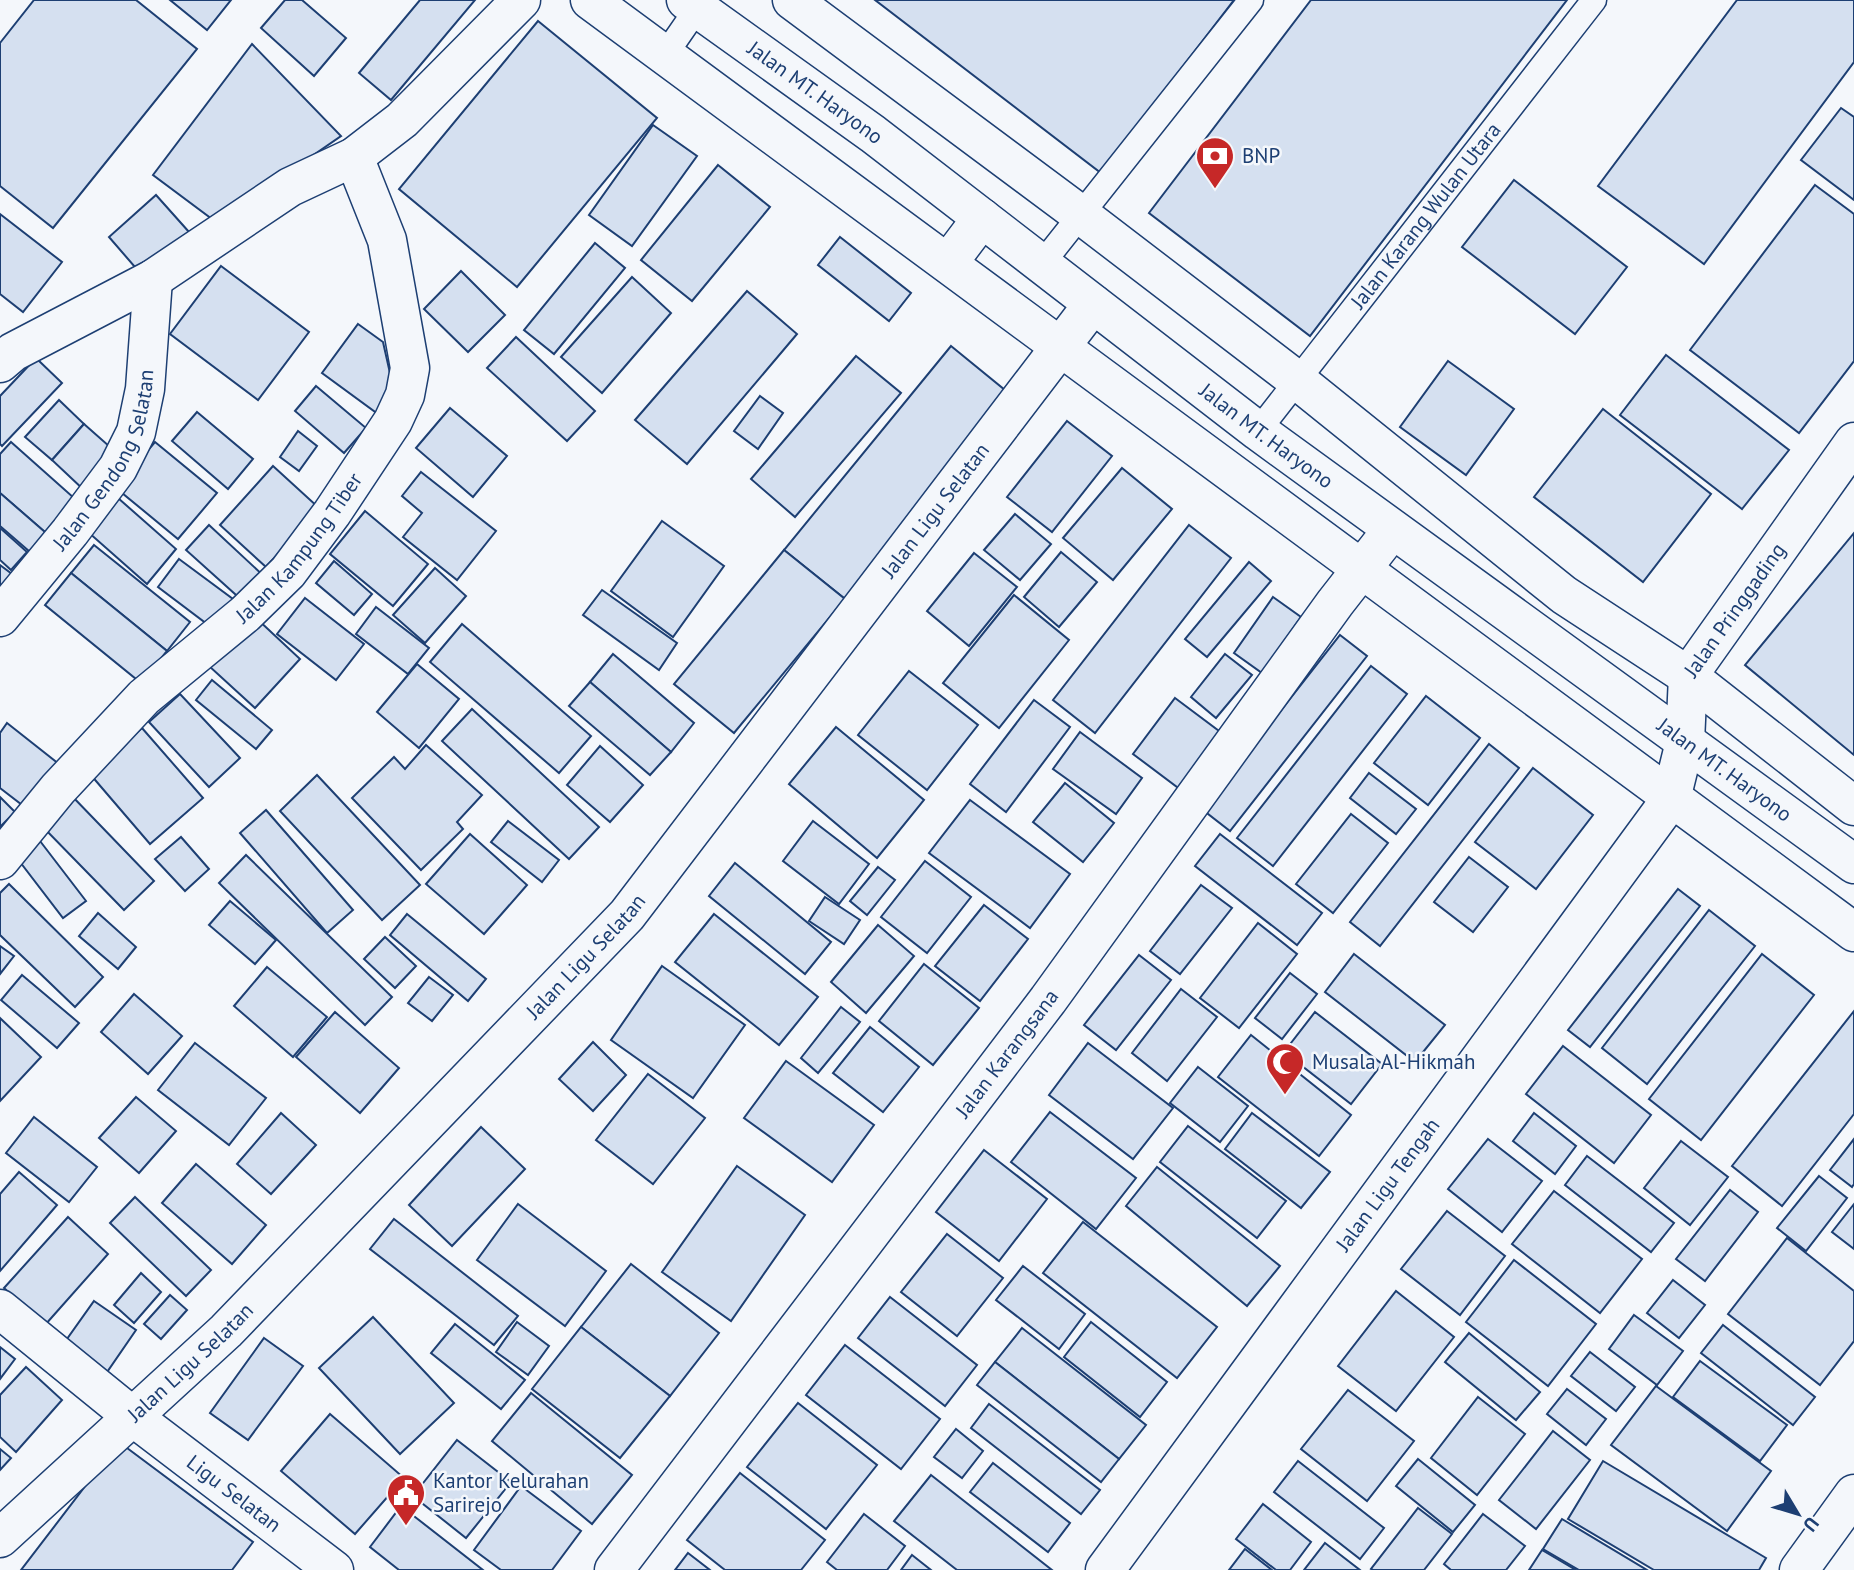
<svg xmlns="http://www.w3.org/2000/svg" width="1854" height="1570" font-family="'PT Sans',sans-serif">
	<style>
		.building { fill: #d5e0f0; stroke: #1d3f73; stroke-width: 2 }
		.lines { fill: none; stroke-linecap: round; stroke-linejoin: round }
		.lane-casing { stroke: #1d3f73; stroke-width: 27 }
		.street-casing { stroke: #1d3f73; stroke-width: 41 }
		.primary-casing { stroke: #1d3f73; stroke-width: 41 }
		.lane { stroke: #f4f7fb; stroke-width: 24 }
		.street { stroke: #f4f7fb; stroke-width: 38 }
		.primary { stroke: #f4f7fb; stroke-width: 38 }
		.labels { text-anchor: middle; stroke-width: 5; stroke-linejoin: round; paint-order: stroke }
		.street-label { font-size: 21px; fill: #1d3f73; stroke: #f4f7fb }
		.poi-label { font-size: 21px; fill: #1d3f73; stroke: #f4f7fb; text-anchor: start }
	</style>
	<rect width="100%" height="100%" fill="#f4f7fb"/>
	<g class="building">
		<path d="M34 0H136L197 49 53 228 0 186V43Z"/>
		<path d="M170 0H231L207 30Z"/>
		<path d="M285 0H302L346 38 314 76 261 28Z"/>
		<path d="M420 0H475L391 100 359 73Z"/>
		<path d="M875 0H1234L1101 173Z"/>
		<path d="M1311 0H1567L1310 336 1149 213Z"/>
		<path d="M1737 0H1854V62L1704 264 1598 186Z"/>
		<path d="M538 21 657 118 517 287 399 189Z"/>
		<path d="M252 44 341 136 216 222 153 175Z"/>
		<path d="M1841 108 1854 117V200L1801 160Z"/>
		<path d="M653 125 697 156 632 246 589 215Z"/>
		<path d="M718 165 770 207 692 301 641 260Z"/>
		<path d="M1514 180 1627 267 1575 334 1462 247Z"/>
		<path d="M1815 185 1854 214V361L1799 433 1690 350Z"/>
		<path d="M156 195 189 232 141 274 109 237Z"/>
		<path d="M0 214 62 262 23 312 0 294Z"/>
		<path d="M840 237 911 293 889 321 818 265Z"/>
		<path d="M595 243 625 268 554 354 524 330Z"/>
		<path d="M221 266 309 332 258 400 170 334Z"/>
		<path d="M461 271 505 315 468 352 424 309Z"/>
		<path d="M632 277 671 313 602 393 561 357Z"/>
		<path d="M747 291 797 334 687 464 635 420Z"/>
		<path d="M358 324 383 342 394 391 378 414 322 373Z"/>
		<path d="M516 337 595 411 567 441 487 368Z"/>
		<path d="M951 346 1011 395 845 599 784 550Z"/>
		<path d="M1666 355 1789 450 1742 509 1620 415Z"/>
		<path d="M856 356 901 393 795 517 751 479Z"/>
		<path d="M36 358 62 383 2 446 0 444V396Z"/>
		<path d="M1448 361 1514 409 1466 475 1400 427Z"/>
		<path d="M316 386 366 428 344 453 295 411Z"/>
		<path d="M760 396 783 413 758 449 734 431Z"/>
		<path d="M59 400 84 424 52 460 25 437Z"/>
		<path d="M450 408 507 456 473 497 416 448Z"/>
		<path d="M1603 409 1711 494 1643 582 1534 497Z"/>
		<path d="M197 412 253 459 228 489 172 441Z"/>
		<path d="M1067 421 1112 456 1052 532 1007 497Z"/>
		<path d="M84 424 118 454 85 491 52 460Z"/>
		<path d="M298 431 317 446 299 471 280 457Z"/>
		<path d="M11 442 83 506 53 539 0 493V454Z"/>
		<path d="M155 442 217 493 178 539 116 488Z"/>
		<path d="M273 466 319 508 266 567 220 525Z"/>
		<path d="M1122 468 1172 509 1113 580 1063 538Z"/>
		<path d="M421 472 496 531 457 580 403 537 422 513 402 496Z"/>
		<path d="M0 493 53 539 37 558 0 526Z"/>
		<path d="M118 498 176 549 147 584 88 532Z"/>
		<path d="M365 511 428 564 393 606 330 554Z"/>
		<path d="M1015 514 1051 544 1020 580 984 550Z"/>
		<path d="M662 521 724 566 673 637 611 591Z"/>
		<path d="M209 525 267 579 245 603 186 550Z"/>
		<path d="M1189 525 1231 558 1095 733 1053 700Z"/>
		<path d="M0 528 27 552 11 570 0 560Z"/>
		<path d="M1854 533V755L1745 665Z"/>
		<path d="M94 545 190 622 167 651 71 573Z"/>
		<path d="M784 550 845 599 734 733 674 684Z"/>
		<path d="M1061 552 1097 582 1059 627 1024 597Z"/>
		<path d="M974 553 1017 587 969 646 927 611Z"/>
		<path d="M179 559 237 602 215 630 158 587Z"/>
		<path d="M334 561 372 594 354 615 316 583Z"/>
		<path d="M1249 562 1271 581 1207 657 1185 639Z"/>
		<path d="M0 565 20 580 0 606Z"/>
		<path d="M435 568 466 596 425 643 393 615Z"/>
		<path d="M71 573 167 651 141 683 45 605Z"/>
		<path d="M602 590 677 643 659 670 583 615Z"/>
		<path d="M1014 595 1069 640 999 728 943 683Z"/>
		<path d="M1273 597 1301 617 1262 673 1234 653Z"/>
		<path d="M305 598 364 644 336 680 277 634Z"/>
		<path d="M376 607 429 648 408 674 356 634Z"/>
		<path d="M255 617 300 659 255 708 209 666Z"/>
		<path d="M462 624 591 736 559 773 430 662Z"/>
		<path d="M1340 635 1367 656 1230 831 1203 810Z"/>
		<path d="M613 654 694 723 671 752 590 682Z"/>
		<path d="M1225 654 1252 675 1216 718 1191 697Z"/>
		<path d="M417 664 459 699 419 748 377 712Z"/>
		<path d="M1371 666 1407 694 1273 866 1237 838Z"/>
		<path d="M909 671 978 725 927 790 858 735Z"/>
		<path d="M212 680 272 730 256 749 196 700Z"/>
		<path d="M590 682 671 752 650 775 569 706Z"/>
		<path d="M180 694 240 758 209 787 149 722Z"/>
		<path d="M1426 696 1480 738 1428 805 1374 763Z"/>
		<path d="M1175 698 1223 734 1181 790 1133 754Z"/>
		<path d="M1034 700 1070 727 1006 812 970 784Z"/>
		<path d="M472 709 599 827 569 859 442 741Z"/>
		<path d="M7 723 64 768 30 811 0 788V733Z"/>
		<path d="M836 727 924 800 877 858 789 784Z"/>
		<path d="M142 728 203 798 150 844 90 774Z"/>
		<path d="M1080 732 1142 778 1116 814 1053 769Z"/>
		<path d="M1489 744 1519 768 1380 946 1350 922Z"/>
		<path d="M426 745 482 795 457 822 463 829 421 870 352 798 394 757 405 769Z"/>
		<path d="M600 746 643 785 610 822 567 785Z"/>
		<path d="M1533 768 1593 815 1536 889 1475 842Z"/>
		<path d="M1369 773 1416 809 1396 834 1350 798Z"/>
		<path d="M317 775 420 885 382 920 280 811Z"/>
		<path d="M1065 783 1114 823 1083 862 1033 822Z"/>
		<path d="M70 794 154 881 124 910 40 824Z"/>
		<path d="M0 797 15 812 0 827Z"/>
		<path d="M970 800 1070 874 1030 928 929 853Z"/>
		<path d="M266 810 353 910 327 933 240 833Z"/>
		<path d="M1351 814 1388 843 1333 913 1296 884Z"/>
		<path d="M508 821 559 860 542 882 491 842Z"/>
		<path d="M813 821 869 864 839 904 783 861Z"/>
		<path d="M470 834 527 885 484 934 426 884Z"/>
		<path d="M1220 834 1322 913 1297 945 1195 866Z"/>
		<path d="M181 837 209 869 185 891 155 859Z"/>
		<path d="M40 841 86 901 63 918 17 858Z"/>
		<path d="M246 855 392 997 365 1025 219 883Z"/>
		<path d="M1469 857 1508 887 1473 932 1434 902Z"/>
		<path d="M925 861 971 897 927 953 881 917Z"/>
		<path d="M735 863 831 942 805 974 709 896Z"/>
		<path d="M878 867 895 880 867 915 850 901Z"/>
		<path d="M9 884 103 977 75 1007 0 935V893Z"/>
		<path d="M1201 885 1232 908 1180 974 1150 951Z"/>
		<path d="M1678 889 1700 906 1590 1047 1568 1030Z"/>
		<path d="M825 897 860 920 844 944 809 921Z"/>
		<path d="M230 901 276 940 255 964 209 925Z"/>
		<path d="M984 905 1028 939 980 1001 935 966Z"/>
		<path d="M1709 910 1755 946 1647 1084 1602 1048Z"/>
		<path d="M98 913 136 947 118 969 79 936Z"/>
		<path d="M407 914 486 979 468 1001 390 935Z"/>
		<path d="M714 914 818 997 779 1045 675 962Z"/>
		<path d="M1258 923 1297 954 1239 1028 1200 998Z"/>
		<path d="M878 925 914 956 866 1013 831 982Z"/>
		<path d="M385 937 416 966 395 988 364 959Z"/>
		<path d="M0 946 14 956 0 974Z"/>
		<path d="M1354 954 1445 1025 1415 1062 1325 992Z"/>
		<path d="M1762 954 1814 995 1701 1140 1649 1099Z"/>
		<path d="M1139 955 1171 980 1116 1050 1084 1025Z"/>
		<path d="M924 964 979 1008 933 1065 879 1021Z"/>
		<path d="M662 966 745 1025 693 1098 611 1040Z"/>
		<path d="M267 967 327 1017 293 1057 234 1006Z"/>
		<path d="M1290 973 1317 994 1282 1039 1255 1018Z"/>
		<path d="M22 975 79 1023 57 1048 1 1000Z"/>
		<path d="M429 977 453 995 432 1021 408 1003Z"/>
		<path d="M1181 989 1217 1017 1167 1081 1132 1053Z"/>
		<path d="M134 994 182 1036 148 1074 101 1032Z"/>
		<path d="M841 1007 860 1022 818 1073 801 1058Z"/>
		<path d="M1854 1011V1114L1782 1206 1732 1166Z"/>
		<path d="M335 1012 399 1068 360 1113 296 1057Z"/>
		<path d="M1315 1012 1382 1064 1351 1104 1284 1052Z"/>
		<path d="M0 1018 41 1057 0 1101Z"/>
		<path d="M870 1027 919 1067 883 1112 833 1073Z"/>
		<path d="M1251 1035 1351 1115 1319 1156 1218 1077Z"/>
		<path d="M593 1042 626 1075 593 1111 559 1079Z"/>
		<path d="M195 1043 266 1098 229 1145 158 1090Z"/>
		<path d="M1088 1043 1173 1108 1133 1159 1049 1095Z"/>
		<path d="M1563 1046 1651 1115 1614 1163 1526 1094Z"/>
		<path d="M786 1061 874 1125 832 1182 744 1118Z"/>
		<path d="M1198 1067 1248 1106 1220 1142 1170 1103Z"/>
		<path d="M648 1074 705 1118 653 1184 596 1140Z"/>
		<path d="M136 1097 176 1131 139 1173 99 1138Z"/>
		<path d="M1050 1112 1136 1178 1096 1229 1011 1162Z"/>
		<path d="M281 1113 316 1145 271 1194 237 1164Z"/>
		<path d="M1252 1113 1330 1172 1301 1208 1225 1149Z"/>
		<path d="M1534 1113 1576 1146 1555 1174 1513 1141Z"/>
		<path d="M34 1117 97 1167 69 1202 6 1153Z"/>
		<path d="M1188 1126 1286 1201 1257 1238 1160 1162Z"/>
		<path d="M481 1127 525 1169 452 1246 409 1205Z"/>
		<path d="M1488 1139 1542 1181 1502 1232 1448 1189Z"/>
		<path d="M1854 1139V1184L1852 1187 1830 1170Z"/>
		<path d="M1681 1141 1728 1177 1690 1225 1644 1188Z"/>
		<path d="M984 1150 1047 1199 999 1261 936 1212Z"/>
		<path d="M1587 1156 1674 1223 1651 1252 1565 1185Z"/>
		<path d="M196 1164 266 1225 232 1264 162 1203Z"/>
		<path d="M737 1166 805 1215 731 1321 662 1272Z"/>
		<path d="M1157 1167 1280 1266 1247 1306 1126 1206Z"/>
		<path d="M19 1172 57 1205 0 1271V1194Z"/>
		<path d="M1819 1176 1847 1198 1806 1251 1777 1228Z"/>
		<path d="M1730 1190 1758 1212 1705 1281 1676 1259Z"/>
		<path d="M1554 1191 1642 1259 1600 1313 1512 1244Z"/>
		<path d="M135 1197 211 1270 186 1296 110 1223Z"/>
		<path d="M518 1204 606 1271 565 1326 477 1260Z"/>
		<path d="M1854 1204V1249L1832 1232Z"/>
		<path d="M1447 1211 1505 1256 1460 1315 1401 1269Z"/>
		<path d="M68 1217 108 1254 45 1325 4 1288Z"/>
		<path d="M394 1219 518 1316 494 1345 370 1249Z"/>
		<path d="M1083 1222 1217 1327 1177 1378 1043 1273Z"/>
		<path d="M947 1234 1003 1278 957 1336 901 1292Z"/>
		<path d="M1787 1238 1854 1291V1341L1820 1385 1728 1314Z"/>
		<path d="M1514 1260 1596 1324 1548 1386 1466 1322Z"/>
		<path d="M631 1264 719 1333 670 1396 581 1327Z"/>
		<path d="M1023 1266 1085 1314 1059 1349 996 1300Z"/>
		<path d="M141 1273 161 1292 134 1323 114 1305Z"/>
		<path d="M1673 1280 1705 1305 1679 1338 1647 1313Z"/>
		<path d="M1396 1291 1454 1337 1396 1411 1338 1366Z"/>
		<path d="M170 1295 187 1310 161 1339 144 1324Z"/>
		<path d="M890 1297 977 1365 945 1406 858 1338Z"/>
		<path d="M94 1301 136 1330 105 1375 62 1346Z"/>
		<path d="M1634 1315 1683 1351 1657 1385 1609 1349Z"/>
		<path d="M373 1317 454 1403 400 1454 319 1368Z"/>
		<path d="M517 1322 549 1346 528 1375 496 1352Z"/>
		<path d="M1091 1322 1167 1382 1140 1417 1064 1357Z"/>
		<path d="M455 1324 525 1380 501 1409 431 1353Z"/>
		<path d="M1723 1325 1815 1397 1793 1425 1701 1353Z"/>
		<path d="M581 1327 670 1396 620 1458 532 1389Z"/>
		<path d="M1022 1328 1146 1425 1119 1459 995 1362Z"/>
		<path d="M1469 1333 1540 1392 1516 1420 1445 1362Z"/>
		<path d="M264 1338 303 1366 248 1440 210 1413Z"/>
		<path d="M845 1345 940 1419 901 1469 806 1395Z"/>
		<path d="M0 1347 15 1359 0 1379Z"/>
		<path d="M1590 1352 1635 1387 1616 1411 1571 1376Z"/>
		<path d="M1700 1361 1787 1425 1760 1461 1673 1397Z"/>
		<path d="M995 1362 1119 1459 1101 1482 977 1385Z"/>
		<path d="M26 1367 62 1400 16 1452 0 1437V1395Z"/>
		<path d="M1656 1386 1771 1471 1727 1531 1611 1445Z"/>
		<path d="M1567 1389 1606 1419 1586 1445 1547 1414Z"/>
		<path d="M1348 1390 1414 1441 1367 1501 1301 1449Z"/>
		<path d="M531 1393 632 1475 592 1524 492 1441Z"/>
		<path d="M1478 1397 1525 1434 1477 1495 1431 1458Z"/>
		<path d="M798 1403 877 1465 826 1529 747 1467Z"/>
		<path d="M989 1404 1100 1490 1081 1514 971 1428Z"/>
		<path d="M330 1414 404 1478 355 1534 281 1471Z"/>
		<path d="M956 1429 983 1451 962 1478 934 1457Z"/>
		<path d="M1553 1431 1590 1460 1536 1529 1499 1500Z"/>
		<path d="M457 1440 511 1482 466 1538 413 1496Z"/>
		<path d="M119 1442 253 1542 232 1570H21Z"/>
		<path d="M0 1449 11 1458 0 1470Z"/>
		<path d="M1418 1459 1475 1505 1453 1532 1396 1486Z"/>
		<path d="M1298 1461 1384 1528 1360 1559 1274 1492Z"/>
		<path d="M1603 1461 1766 1558 1759 1570H1654L1568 1519Z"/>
		<path d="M993 1463 1070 1523 1048 1552 970 1492Z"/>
		<path d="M740 1473 825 1540 801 1570H725L687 1540Z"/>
		<path d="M931 1475 1052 1570H957L894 1521Z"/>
		<path d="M521 1486 581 1531 552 1570H501L474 1550Z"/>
		<path d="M1263 1504 1311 1542 1290 1570H1276L1236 1539Z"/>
		<path d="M401 1506 483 1570H399L370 1547Z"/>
		<path d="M1418 1508 1452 1534 1424 1570H1373L1371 1569Z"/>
		<path d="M864 1514 905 1546 887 1570H837L827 1562Z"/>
		<path d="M1483 1514 1525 1546 1506 1570H1451L1444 1564Z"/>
		<path d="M1562 1519 1647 1570H1579L1543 1549Z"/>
		<path d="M1325 1543 1360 1570H1304Z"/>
		<path d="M1245 1549 1272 1570H1229Z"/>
		<path d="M1542 1550 1576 1570H1529Z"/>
		<path d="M688 1553 710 1570H675Z"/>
		<path d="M912 1555 931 1570H901Z"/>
	</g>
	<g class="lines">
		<defs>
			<g id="lane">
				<path d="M665 55 703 0"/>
				<path d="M1041 265 1251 0"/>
				<path id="s1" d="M1258 431 1594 0"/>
			</g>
			<g id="street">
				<path d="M590 0 1854 932"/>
				<path d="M792 0 1081 215 1298 381 1564 595 1688 676 1854 806"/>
				<path d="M948 263 982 218"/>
				<path d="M0 363 13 352 153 279 290 187 354 157 402 120 521 0"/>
				<path id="s2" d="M0 617 70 532 118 468 136 432 145 389 153 279"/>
				<path id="s3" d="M0 860 58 789 144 697 245 614 288 572 332 513 393 421 405 395 410 368 387 240 354 157"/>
				<path id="s4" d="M0 1309 133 1417 334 1570"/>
				<path id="s5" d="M0 1538 226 1331 627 915 1093 304"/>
				<path id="s6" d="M614 1570 1048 1000 1335 603 1392 530"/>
				<path id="s7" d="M1105 1570 1671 799 1685 742 1688 676 1854 442"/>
				<path d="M1799 1570 1854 1494"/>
			</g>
			<g id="primary">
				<path id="s8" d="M686 0 873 134 1258 431 1854 864"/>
			</g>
		</defs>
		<use href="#lane" class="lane-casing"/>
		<use href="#street" class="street-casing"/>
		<use href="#primary" class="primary-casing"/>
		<use href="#lane" class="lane"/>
		<use href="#street" class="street"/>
		<use href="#primary" class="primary"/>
	</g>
	<defs>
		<symbol id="bank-pin" viewBox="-11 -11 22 30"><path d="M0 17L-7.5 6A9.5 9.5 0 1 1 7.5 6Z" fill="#c62828" stroke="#f4f7fb"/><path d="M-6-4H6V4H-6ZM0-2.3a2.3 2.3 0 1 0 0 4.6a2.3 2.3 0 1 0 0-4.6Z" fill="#fff"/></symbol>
		<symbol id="mosque-pin" viewBox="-11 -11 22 30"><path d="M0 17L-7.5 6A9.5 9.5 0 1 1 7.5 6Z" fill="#c62828" stroke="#f4f7fb"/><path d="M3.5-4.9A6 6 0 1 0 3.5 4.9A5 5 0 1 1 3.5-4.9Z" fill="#fff"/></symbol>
		<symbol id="civic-pin" viewBox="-11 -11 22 30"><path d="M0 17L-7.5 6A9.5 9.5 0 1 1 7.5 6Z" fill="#c62828" stroke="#f4f7fb"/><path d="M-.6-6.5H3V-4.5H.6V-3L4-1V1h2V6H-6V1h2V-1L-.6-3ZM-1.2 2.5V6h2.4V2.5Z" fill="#fff"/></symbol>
	</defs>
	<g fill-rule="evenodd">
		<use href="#bank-pin" x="1193" y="134" width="44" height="60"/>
		<use href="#mosque-pin" x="1263" y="1040" width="44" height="60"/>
		<use href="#civic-pin" x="384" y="1471" width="44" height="60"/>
	</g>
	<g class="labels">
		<g class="street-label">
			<text dy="7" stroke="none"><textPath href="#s8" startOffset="159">Jalan MT. Haryono</textPath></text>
			<text dy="7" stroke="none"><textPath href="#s1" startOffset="273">Jalan Karang Wulan Utara</textPath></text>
			<text dy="7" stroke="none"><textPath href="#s8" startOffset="726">Jalan MT. Haryono</textPath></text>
			<text dy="7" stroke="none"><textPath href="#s2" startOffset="192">Jalan Gendong Selatan</textPath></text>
			<text dy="7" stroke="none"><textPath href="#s5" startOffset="1393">Jalan Ligu Selatan</textPath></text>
			<text dy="7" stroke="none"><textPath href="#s3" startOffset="434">Jalan Kampung Tiber</textPath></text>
			<text dy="7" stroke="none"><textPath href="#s7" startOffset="1162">Jalan Pringgading</textPath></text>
			<text dy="7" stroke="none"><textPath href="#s8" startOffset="1293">Jalan MT. Haryono</textPath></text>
			<text dy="7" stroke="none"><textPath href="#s5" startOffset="826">Jalan Ligu Selatan</textPath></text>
			<text dy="7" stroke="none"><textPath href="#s6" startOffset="649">Jalan Karangsana</textPath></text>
			<text dy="7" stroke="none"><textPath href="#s7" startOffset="478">Jalan Ligu Tengah</textPath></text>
			<text dy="7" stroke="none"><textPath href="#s5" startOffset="259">Jalan Ligu Selatan</textPath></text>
			<text dy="7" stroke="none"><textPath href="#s4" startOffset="298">Ligu Selatan</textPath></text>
		</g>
		<g class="poi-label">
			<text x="1242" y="163">BNP</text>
			<text x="1312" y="1069">Musala Al-Hikmah</text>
			<text x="433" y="1488">Kantor Kelurahan<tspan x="433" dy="24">Sarirejo</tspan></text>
		</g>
	</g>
	<g transform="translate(1798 1514) rotate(128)" stroke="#f4f7fb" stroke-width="5" paint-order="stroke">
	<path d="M0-5L12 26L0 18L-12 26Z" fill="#1d3f73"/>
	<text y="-10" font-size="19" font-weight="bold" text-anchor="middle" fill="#1d3f73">U</text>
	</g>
</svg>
